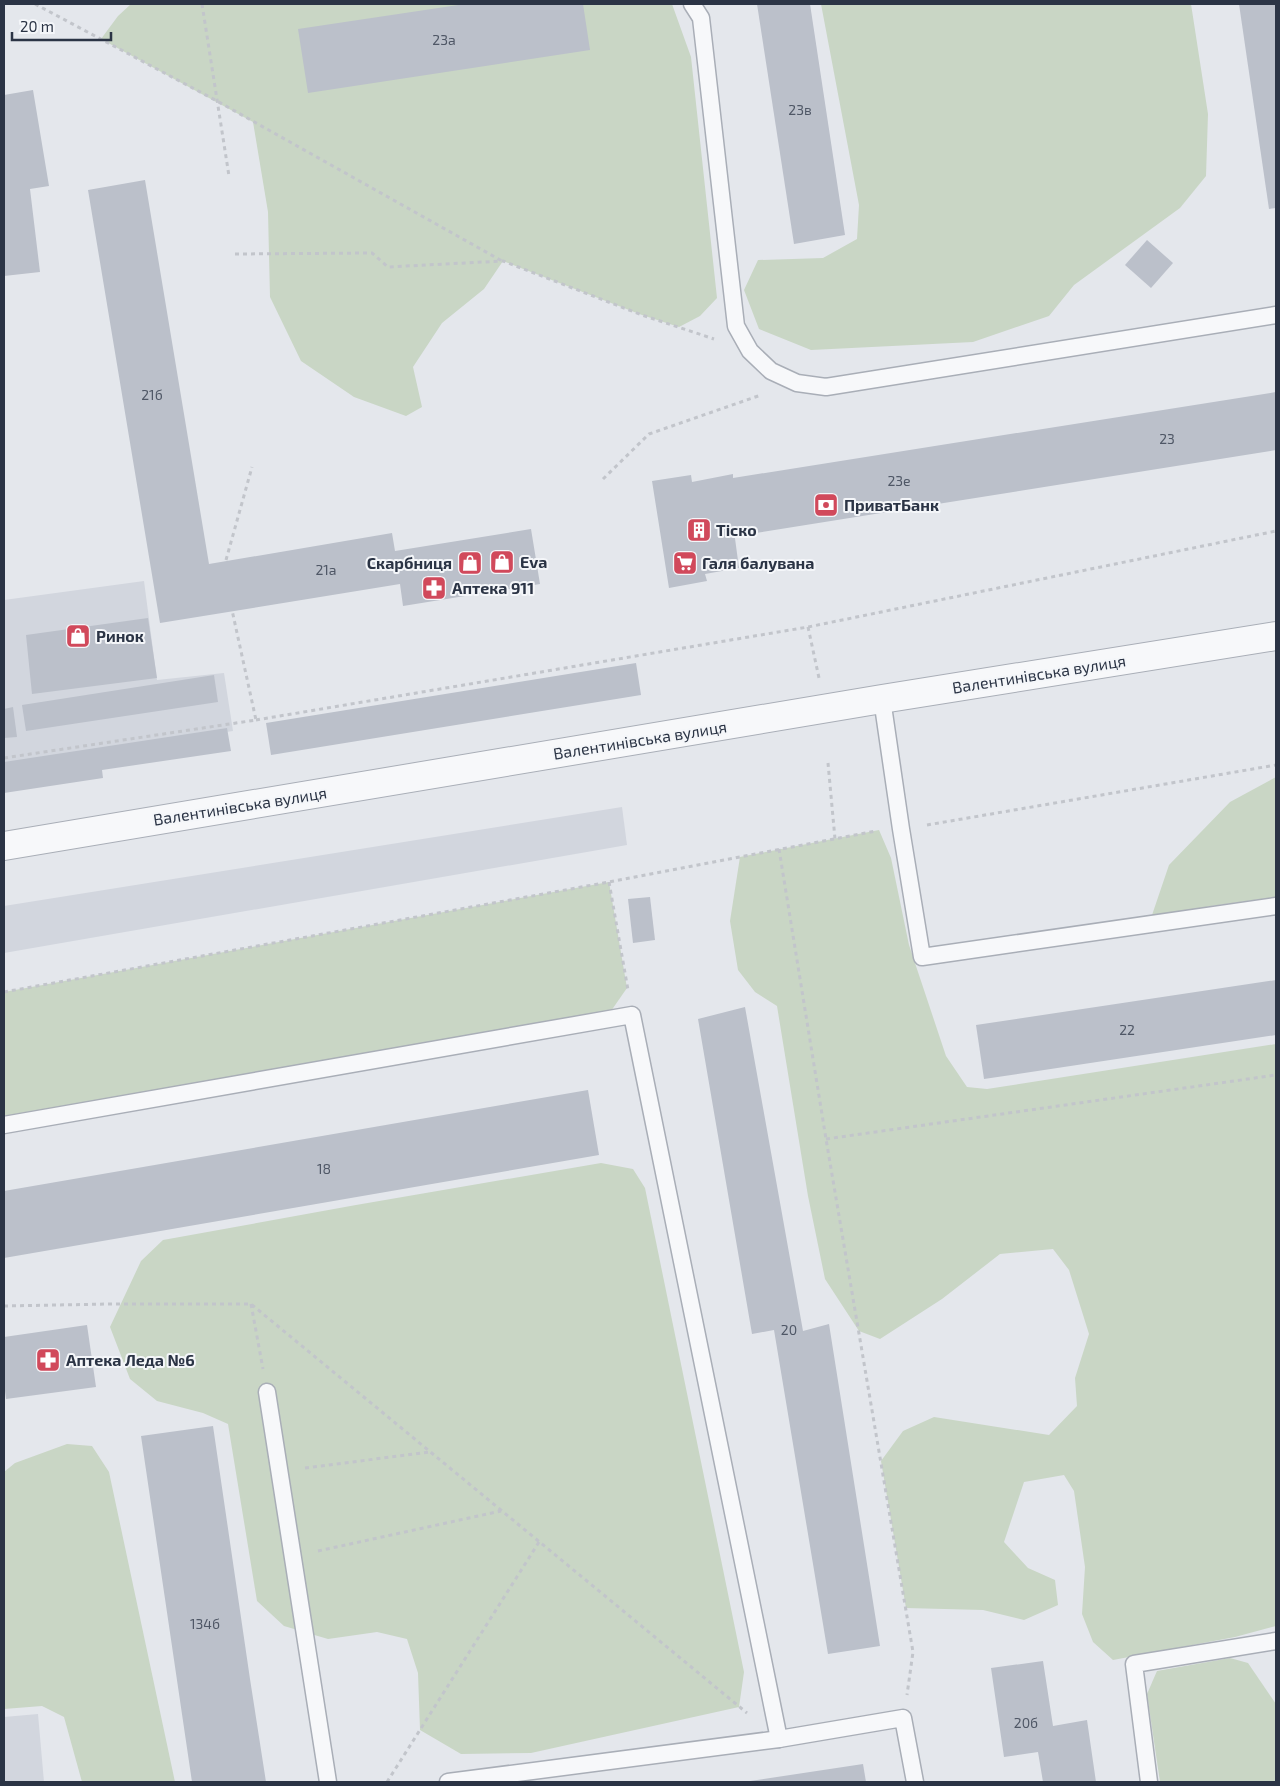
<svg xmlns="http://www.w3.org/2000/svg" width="1280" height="1786" font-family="'Exo 2',sans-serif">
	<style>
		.built { fill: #d2d6de }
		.green { fill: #c9d6c5 }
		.building { fill: #bbc0ca }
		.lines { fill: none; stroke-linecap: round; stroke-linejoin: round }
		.service-casing { stroke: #a9aeb7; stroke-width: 19 }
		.tertiary-casing { stroke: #a9aeb7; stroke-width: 30 }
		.path { stroke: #c2c5cb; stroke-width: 3; stroke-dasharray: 4 4; stroke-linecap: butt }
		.service { stroke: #f7f8fa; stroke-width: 16 }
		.tertiary { stroke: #f7f8fa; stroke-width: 28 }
		.labels { text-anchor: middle; stroke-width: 4; stroke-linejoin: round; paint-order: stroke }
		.number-label { font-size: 14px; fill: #4f5766 }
		.poi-label { font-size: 16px; font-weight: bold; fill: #2b3445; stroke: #f4f6f9; text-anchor: start }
		.street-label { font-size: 16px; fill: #2b3445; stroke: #f4f6f9 }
	</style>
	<rect width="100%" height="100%" fill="#e4e7ec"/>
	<g class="built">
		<path d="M144 581 157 680 224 673 233 731 4 764V600Z"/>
		<path d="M622 807 627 845 4 953V906Z"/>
		<path d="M38 1714 44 1782H4V1717Z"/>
	</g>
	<g class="green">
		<path d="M131 4H672L691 57 717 298 700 316 679 327 642 315 503 261 484 289 442 323 413 367 422 407 406 416 354 397 301 361 270 297 268 212 253 122 101 39 118 16Z"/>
		<path d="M821 4H1191L1208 114 1206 176 1180 208 1074 285 1049 316 973 342 811 350 759 329 744 290 758 260 823 258 857 239 859 205Z"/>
		<path d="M1276 777V897L1211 906 1151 918 1169 865 1230 802Z"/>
		<path d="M879 830 891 858 909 945 946 1056 967 1087 987 1089 1276 1044V1626L1235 1637 1113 1660 1093 1642 1082 1614 1085 1567 1074 1491 1064 1475 1024 1482 1004 1542 1028 1568 1055 1580 1058 1605 1024 1620 983 1610 906 1608 881 1461 903 1431 934 1417 1049 1435 1077 1406 1075 1378 1089 1334 1069 1270 1053 1249 1000 1254 942 1299 880 1339 859 1331 825 1279 808 1196 777 1006 755 992 738 970 730 921 740 857Z"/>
		<path d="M609 882 627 988 611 1011 4 1116V992Z"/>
		<path d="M601 1163 633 1169 645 1188 744 1672 739 1707 531 1753 461 1754 420 1730 418 1673 407 1639 377 1632 328 1639 284 1626 257 1601 228 1424 203 1413 157 1401 130 1379 110 1327 141 1261 163 1240 356 1205Z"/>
		<path d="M67 1444 92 1446 109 1472 175 1782H82L64 1717 42 1706 4 1709V1472L15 1463Z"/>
		<path d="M1230 1658 1248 1663 1276 1704V1782H1160L1147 1694 1157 1671Z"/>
	</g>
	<g class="building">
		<path d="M465 4H583L590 50 308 93 298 29Z"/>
		<path d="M757 4H810L845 235 794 244Z"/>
		<path d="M1239 4H1276V208L1269 209Z"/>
		<path d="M33 90 49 186 30 189 40 272 4 276V95Z"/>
		<path d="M145 180 209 564 392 533 395 551 531 529 540 584 403 606 400 584 160 623 88 190Z"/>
		<path d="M1147 240 1173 263 1151 288 1125 265Z"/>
		<path d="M1276 392V450L743 535 742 528 734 531 739 568 705 574 707 581 669 588 652 481 691 475 692 482 733 474V478Z"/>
		<path d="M148 618 157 678 32 694 26 635Z"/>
		<path d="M636 663 641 695 271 755 266 723Z"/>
		<path d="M214 675 218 702 26 731 22 705Z"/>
		<path d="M13 707 17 737 4 738V709Z"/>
		<path d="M227 728 231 751 102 770 103 778 4 793V762Z"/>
		<path d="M650 897 655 940 633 943 628 899Z"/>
		<path d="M1276 980V1035L984 1079 976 1025Z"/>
		<path d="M745 1007 803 1331 829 1324 880 1646 828 1654 774 1330 752 1334 698 1019Z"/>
		<path d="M588 1090 599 1155 4 1258V1191Z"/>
		<path d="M87 1325 96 1387 6 1399 4 1383V1337Z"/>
		<path d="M213 1426 250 1679 266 1782H192L141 1436Z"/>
		<path d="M1043 1661 1053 1726 1087 1720 1096 1782H1043L1038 1752 1004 1757 991 1668Z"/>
		<path d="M863 1764 866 1782H750V1781Z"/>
	</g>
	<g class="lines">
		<defs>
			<g id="service">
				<path d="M692 4 701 18 736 326 750 351 771 371 797 383 826 387 1276 315"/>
				<path d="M882 699 901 829 922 957 1276 906"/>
				<path d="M4 1125 632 1015 779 1739"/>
				<path d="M267 1392 328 1782"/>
				<path d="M448 1782 779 1739 903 1718 915 1782"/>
				<path d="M1149 1782 1134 1664 1276 1641"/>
			</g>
			<path id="tertiary" d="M4 846 882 699 1276 636"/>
		</defs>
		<use href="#service" class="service-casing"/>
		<use href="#tertiary" class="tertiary-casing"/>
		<g class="path">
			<path d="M35 4 217 101 502 261"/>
			<path d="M202 4 229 176"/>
			<path d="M235 254 372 253 388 267 503 261 642 315 714 339"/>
			<path d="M603 479 649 434 761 395"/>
			<path d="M226 560 252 467"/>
			<path d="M808 627 819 678"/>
			<path d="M256 720 808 627 1276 531"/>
			<path d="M4 758 256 720 232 610"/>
			<path d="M828 763 835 839"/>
			<path d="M927 825 1276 765"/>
			<path d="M779 849 826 1139 913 1652 907 1695"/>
			<path d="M609 882 628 990"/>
			<path d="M4 992 609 882 876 831"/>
			<path d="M826 1139 1276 1075"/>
			<path d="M251 1304 263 1369"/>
			<path d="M4 1306 110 1304H251L747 1713"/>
			<path d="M305 1468 430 1452"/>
			<path d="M318 1551 501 1511"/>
			<path d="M387 1782 539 1542"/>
		</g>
		<use href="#service" class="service"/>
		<use href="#tertiary" class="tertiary"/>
	</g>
	<defs>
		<symbol id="bank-square" viewBox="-11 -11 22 22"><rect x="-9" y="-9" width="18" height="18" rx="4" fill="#d1495b" stroke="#f4f6f9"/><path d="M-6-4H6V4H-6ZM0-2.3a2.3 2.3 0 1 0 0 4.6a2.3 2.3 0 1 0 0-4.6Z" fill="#fff"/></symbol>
		<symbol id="building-square" viewBox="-11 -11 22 22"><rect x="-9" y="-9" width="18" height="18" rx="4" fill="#d1495b" stroke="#f4f6f9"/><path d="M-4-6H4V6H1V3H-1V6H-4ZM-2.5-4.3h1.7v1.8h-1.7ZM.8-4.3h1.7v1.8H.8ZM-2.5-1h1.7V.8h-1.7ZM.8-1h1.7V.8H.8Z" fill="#fff"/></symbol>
		<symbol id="shop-square" viewBox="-11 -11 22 22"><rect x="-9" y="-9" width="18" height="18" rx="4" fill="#d1495b" stroke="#f4f6f9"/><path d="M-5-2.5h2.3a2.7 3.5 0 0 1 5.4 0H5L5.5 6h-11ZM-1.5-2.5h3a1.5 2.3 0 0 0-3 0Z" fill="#fff"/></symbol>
		<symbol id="supermarket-square" viewBox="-11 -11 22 22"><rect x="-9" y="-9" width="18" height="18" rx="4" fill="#d1495b" stroke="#f4f6f9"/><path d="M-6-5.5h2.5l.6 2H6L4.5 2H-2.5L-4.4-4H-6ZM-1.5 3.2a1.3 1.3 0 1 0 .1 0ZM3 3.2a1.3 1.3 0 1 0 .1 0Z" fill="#fff"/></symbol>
		<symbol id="pharmacy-square" viewBox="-11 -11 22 22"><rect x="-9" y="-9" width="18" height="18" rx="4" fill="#d1495b" stroke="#f4f6f9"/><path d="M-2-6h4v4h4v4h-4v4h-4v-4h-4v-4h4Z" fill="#fff"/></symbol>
	</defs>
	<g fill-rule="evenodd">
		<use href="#bank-square" x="812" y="491" width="28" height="28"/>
		<use href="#building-square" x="685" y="516" width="28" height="28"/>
		<use href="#shop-square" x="488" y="548" width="28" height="28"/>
		<use href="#shop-square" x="456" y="549" width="28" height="28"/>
		<use href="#supermarket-square" x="671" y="549" width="28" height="28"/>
		<use href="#pharmacy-square" x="420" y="574" width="28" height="28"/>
		<use href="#shop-square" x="64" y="622" width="28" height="28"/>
		<use href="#pharmacy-square" x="34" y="1346" width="28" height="28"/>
	</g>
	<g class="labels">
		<g class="number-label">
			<text x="444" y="45">23а</text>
			<text x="800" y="115">23в</text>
			<text x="152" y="400">21б</text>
			<text x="1167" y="444">23</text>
			<text x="899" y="486">23е</text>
			<text x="326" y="575">21а</text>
			<text x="1127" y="1035">22</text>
			<text x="324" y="1174">18</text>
			<text x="789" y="1335">20</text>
			<text x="205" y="1629">134б</text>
			<text x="1026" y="1728">20б</text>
		</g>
		<g class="poi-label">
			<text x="844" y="511">ПриватБанк</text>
			<text x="716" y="536">Тіско</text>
			<text x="520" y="568">Eva</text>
			<text x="452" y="569" text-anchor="end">Скарбниця</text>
			<text x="702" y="569">Галя балувана</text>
			<text x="452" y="594">Аптека 911</text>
			<text x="96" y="642">Ринок</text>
			<text x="66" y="1366">Аптека Леда №6</text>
		</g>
		<g class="street-label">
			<text transform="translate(1039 674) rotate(-9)" y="6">Валентинівська вулиця</text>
			<text transform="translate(640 740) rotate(-9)" y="6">Валентинівська вулиця</text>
			<text transform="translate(240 806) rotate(-9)" y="6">Валентинівська вулиця</text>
		</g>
	</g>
	<rect width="1280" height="1786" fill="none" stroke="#2b3445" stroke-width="10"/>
	<path d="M12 32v8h99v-8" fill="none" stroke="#2b3445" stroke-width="2.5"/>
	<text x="20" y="32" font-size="15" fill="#2b3445" stroke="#f4f6f9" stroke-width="4" paint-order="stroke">20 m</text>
</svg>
